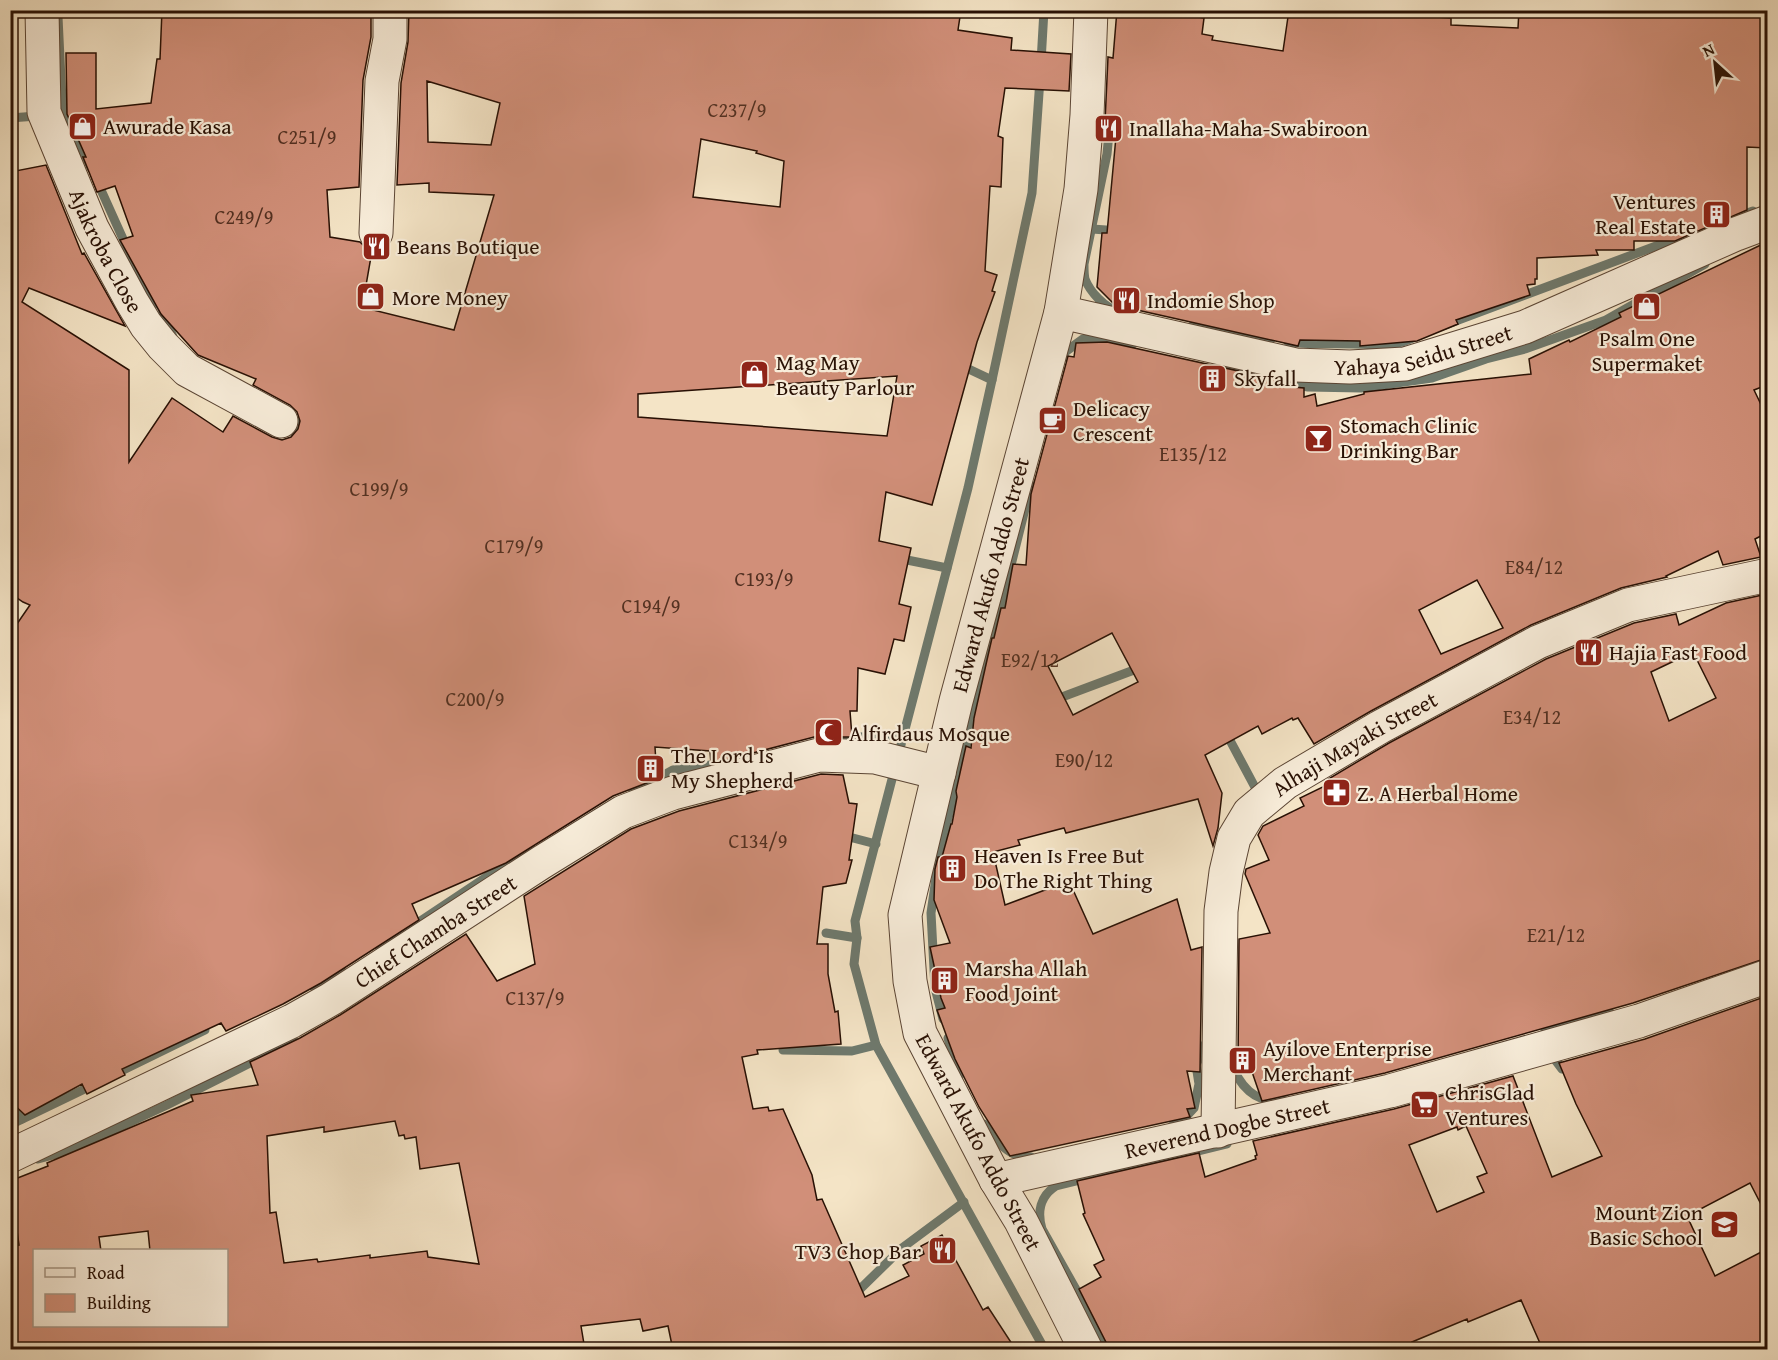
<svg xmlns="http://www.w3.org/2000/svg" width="1778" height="1360" font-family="'Gentium Book Plus',serif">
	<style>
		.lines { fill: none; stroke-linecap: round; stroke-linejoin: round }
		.stream { stroke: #6e796d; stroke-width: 9 }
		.building { fill: #d18f79; stroke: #281004; stroke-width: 1.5; fill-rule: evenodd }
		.minor-casing { stroke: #5b4534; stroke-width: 35 }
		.minor { stroke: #f8edda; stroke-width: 33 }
		.labels { text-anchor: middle; stroke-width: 4.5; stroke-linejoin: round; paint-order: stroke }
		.number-label { font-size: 20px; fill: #523021 }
		.poi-label { font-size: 22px; fill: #281004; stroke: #f8edda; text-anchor: start }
		.street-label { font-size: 22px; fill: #281004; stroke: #f8edda }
	</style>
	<rect width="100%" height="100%" fill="#f4e4c6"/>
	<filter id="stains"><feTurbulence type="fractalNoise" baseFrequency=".00333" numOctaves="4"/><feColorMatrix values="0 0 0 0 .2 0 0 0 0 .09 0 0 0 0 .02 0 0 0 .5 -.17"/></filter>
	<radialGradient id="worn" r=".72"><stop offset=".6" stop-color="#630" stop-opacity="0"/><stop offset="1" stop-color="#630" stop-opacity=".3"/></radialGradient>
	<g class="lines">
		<g class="stream">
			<path d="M58 17 62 101 64 109 91 168"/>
			<path d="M1041 62 1044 10"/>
			<path d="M1040 79 1032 193 992 380 968 488 855 921 857 938 854 964 876 1045 1045 1350"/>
			<path d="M1111 112 1107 154 1084 264C1084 269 1084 275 1085 279 1090 292 1105 308 1118 311"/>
			<path d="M10 118 37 116"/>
			<path d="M97 181 150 299 154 304H160L173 337"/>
			<path d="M1712 225 1753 211"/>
			<path d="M1092 229 1120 231"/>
			<path d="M1193 325 1271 339"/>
			<path d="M1445 325 1680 237"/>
			<path d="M1288 342C1310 345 1331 343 1353 344 1376 344 1391 348 1413 338"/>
			<path d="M1063 358 1065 352 1083 339 1133 344"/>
			<path d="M1216 362 1251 375"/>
			<path d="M958 364 992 380"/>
			<path d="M1282 382 1308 387 1361 388 1432 378 1486 359 1525 349 1606 320 1705 264"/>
			<path d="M282 427 294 432 305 417"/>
			<path d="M897 558 947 568"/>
			<path d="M1054 700 1142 667"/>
			<path d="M1225 731 1257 791"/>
			<path d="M835 742 859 737 904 735"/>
			<path d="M633 792 673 770 733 762"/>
			<path d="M853 838 876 844"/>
			<path d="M826 933 857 938"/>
			<path d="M380 948 500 868 532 849"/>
			<path d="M312 986 343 972"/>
			<path d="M943 1019 935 988 931 913 940 850 1031 485"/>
			<path d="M1545 1031 1609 1009"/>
			<path d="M948 1038 959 1077"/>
			<path d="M783 1050 852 1051 876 1045"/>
			<path d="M1553 1057 1562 1069"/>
			<path d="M1231 1060C1238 1085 1255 1105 1283 1099"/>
			<path d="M113 1075 205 1030"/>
			<path d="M10 1108 22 1119"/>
			<path d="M984 1124C993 1139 1012 1160 1031 1157"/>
			<path d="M10 1125 95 1084"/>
			<path d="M1172 1126 1183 1120 1194 1108 1199 1084 1196 1065 1207 1040"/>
			<path d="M38 1159 68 1151 167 1105 256 1060 293 1038"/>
			<path d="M854 1295 902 1248 964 1202"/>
			<path d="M1110 1350 1042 1229C1037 1212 1040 1196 1056 1186L1227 1144"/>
		</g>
	</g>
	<g class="building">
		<path d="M162 10H371V37L363 80 359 187 327 190 330 237 360 242 366 248 372 251 365 291 376 292 373 310 454 330 494 195 429 192V183L397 185 401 83 408 42 409 10H961L958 30 1012 38 1011 50 1071 54 1069 91 1005 88 998 136 1003 138 1001 187 990 186 985 271 997 275 992 291 995 292 977 342 932 505 886 492 879 541 911 548 899 604 911 607 904 641 894 639 885 674 858 668 857 711H850L852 737H814L711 764 710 751 655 747 657 779 613 796 506 863 412 904 419 920 321 983 283 1004 226 1031 221 1023 122 1069 125 1075 87 1094 82 1084 25 1115 10 1101V634L30 605 23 602 10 593V172L46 165 82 254 84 253 125 326 29 288 22 302 129 370V462L172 398 223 432 233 416 272 437 282 440 291 437 298 429 300 421 297 412 290 405 253 385 256 379 198 355 161 314 120 240 133 236 115 186 97 192 83 157H86L67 114 66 53H96V109L151 103 157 59H160ZM427 81 500 103 491 145 428 142ZM701 139 757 151 756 153 784 161 780 207 693 197ZM897 376 887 436 638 417V394Z"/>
		<path d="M1117 10 1151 14V10H1180V14L1204 18 1202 34 1213 36 1212 40 1283 51 1289 10H1421L1420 16 1451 18V25L1518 28 1519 10H1767V148L1747 147V210L1675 241H1634V250H1596L1598 255 1537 258V279H1535V284L1527 285 1530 295 1456 320 1458 324 1417 341 1360 346V341L1300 340 1298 346 1115 305 1097 287 1102 233H1107L1117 126 1110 125 1111 122H1105L1108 57 1113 58Z"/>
		<path d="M1767 242V385L1754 390 1767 417V533L1755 539 1761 557 1723 565 1718 551 1666 576 1667 577 1621 588 1531 625 1371 711 1314 744 1298 718 1293 720 1292 718 1262 734 1258 726 1205 755 1222 793 1218 828 1213 846 1198 799 1066 833 1064 828 1018 840 1020 845 993 852 1005 905 1069 881 1093 934 1177 899 1191 950 1202 947 1200 1072 1187 1071 1195 1108 1187 1109 1190 1117 1010 1156 979 1107 955 1059 937 1010 945 1008 941 998 930 947 950 943 934 900 935 869 938 857H942L951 824H952L957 797 956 791 966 746 971 748 974 718 987 660 992 638H994L1001 608H1005L1013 564 1026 565 1031 494 1068 356 1074 357 1076 343 1107 342 1293 383V387L1304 388V397L1315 394 1317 406 1364 394V392L1531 374 1529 359 1569 340 1570 342 1621 317 1619 313ZM1477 580 1503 628 1441 654 1419 610ZM1112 633 1138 682 1073 715 1048 666Z"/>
		<path d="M1767 594V958L1633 1003 1385 1073 1262 1101 1250 1066 1239 1071 1238 1068 1239 939 1270 933 1245 874 1246 869 1269 860 1258 835 1263 826 1304 806 1300 798 1327 785 1325 781 1389 743 1546 659 1634 623 1676 614 1679 625 1726 603ZM1693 652 1716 698 1669 721 1651 672Z"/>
		<path d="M821 774 843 775 849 803 857 804 849 860H852L846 883 823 887 817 944H828V974L835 1012 838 1011 841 1044 757 1050 758 1054 742 1057 753 1109 768 1107 769 1111 783 1109 812 1175 817 1200 822 1199 865 1297 909 1276 903 1265 924 1254 921 1246 942 1235 983 1310 988 1307 1016 1350H673L668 1326 643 1331 640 1319 581 1326 585 1350H10V1246L19 1245 10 1181 48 1166 47 1163 193 1101 191 1095 258 1085 250 1062 300 1038 340 1015 466 934 497 981 535 964 524 896 631 829 679 811ZM395 1121 399 1136 404 1135 405 1139 416 1137 420 1169 459 1163 479 1264 428 1257 427 1251 370 1258V1255L318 1262 317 1259 284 1263 276 1212 270 1213 267 1136 324 1127V1132ZM148 1231 150 1251H226V1326H34V1251H101L99 1237Z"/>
		<path d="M1767 996V1216L1750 1183 1687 1216 1715 1276 1767 1249V1350H1543L1521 1300 1468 1322 1467 1319 1412 1342 1416 1350H1110L1079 1289 1101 1277 1094 1265 1104 1260 1083 1214 1085 1213 1077 1181 1199 1153 1205 1177 1256 1159 1255 1156 1257 1155 1253 1141 1394 1109 1513 1076 1552 1177 1602 1156 1576 1104 1559 1063 1645 1039ZM1466 1126 1487 1173 1477 1177 1484 1192 1437 1212 1409 1145 1457 1127 1458 1130Z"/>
	</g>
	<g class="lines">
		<defs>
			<g id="minor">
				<path id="s1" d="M42 10 44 112 92 228 132 302 146 325 163 346 187 370 281 421"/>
				<path d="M376 233 382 81 390 39V10"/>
				<path id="s2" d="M1061 312 1296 365 1350 367 1405 364 1525 327 1736 234 1768 222"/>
				<path id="s3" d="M1218 1131 1221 911 1226 872 1234 838 1249 813 1285 783 1380 727 1538 642 1628 605 1768 575"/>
				<path id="s4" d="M10 1156 292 1021 331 999 542 862 623 812 673 793 819 755 875 757 939 773"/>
				<path id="s5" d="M996 1180 1390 1091 1639 1021 1768 976"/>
				<path id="s6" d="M1086 1350 1021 1221 996 1180 920 1033 910 981 905 915 956 701 1061 312 1081 189 1087 115 1091 10"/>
			</g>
		</defs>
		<use href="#minor" class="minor-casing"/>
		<use href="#minor" class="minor"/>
	</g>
	<defs>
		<symbol id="shop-square" viewBox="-11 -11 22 22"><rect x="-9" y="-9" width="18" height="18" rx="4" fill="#8f2418" stroke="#f8edda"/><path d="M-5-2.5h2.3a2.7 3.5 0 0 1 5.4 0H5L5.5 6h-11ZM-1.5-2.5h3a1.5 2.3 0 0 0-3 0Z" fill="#fff"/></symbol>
		<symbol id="restaurant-square" viewBox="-11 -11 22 22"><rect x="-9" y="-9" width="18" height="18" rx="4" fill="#8f2418" stroke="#f8edda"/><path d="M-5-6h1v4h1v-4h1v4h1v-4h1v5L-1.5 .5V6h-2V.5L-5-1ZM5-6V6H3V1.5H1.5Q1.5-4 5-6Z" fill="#fff"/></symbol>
		<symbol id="building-square" viewBox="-11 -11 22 22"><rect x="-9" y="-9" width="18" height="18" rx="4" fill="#8f2418" stroke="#f8edda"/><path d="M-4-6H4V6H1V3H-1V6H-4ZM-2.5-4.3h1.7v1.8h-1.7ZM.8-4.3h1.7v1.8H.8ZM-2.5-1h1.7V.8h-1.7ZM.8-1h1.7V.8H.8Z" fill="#fff"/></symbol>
		<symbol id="cafe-square" viewBox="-11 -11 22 22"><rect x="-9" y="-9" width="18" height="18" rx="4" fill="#8f2418" stroke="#f8edda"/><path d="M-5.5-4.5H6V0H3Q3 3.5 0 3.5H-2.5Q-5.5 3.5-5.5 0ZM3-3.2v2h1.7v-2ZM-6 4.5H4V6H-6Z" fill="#fff"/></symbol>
		<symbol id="bar-square" viewBox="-11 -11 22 22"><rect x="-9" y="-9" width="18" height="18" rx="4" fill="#8f2418" stroke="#f8edda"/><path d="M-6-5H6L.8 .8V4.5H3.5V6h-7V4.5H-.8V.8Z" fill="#fff"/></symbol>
		<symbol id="mosque-square" viewBox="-11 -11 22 22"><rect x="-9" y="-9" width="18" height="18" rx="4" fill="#8f2418" stroke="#f8edda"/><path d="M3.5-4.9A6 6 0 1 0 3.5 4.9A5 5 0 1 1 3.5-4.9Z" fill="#fff"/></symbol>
		<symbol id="pharmacy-square" viewBox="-11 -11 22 22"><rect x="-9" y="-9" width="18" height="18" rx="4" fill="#8f2418" stroke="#f8edda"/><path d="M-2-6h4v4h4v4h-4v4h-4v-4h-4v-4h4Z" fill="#fff"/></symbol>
		<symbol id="supermarket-square" viewBox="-11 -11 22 22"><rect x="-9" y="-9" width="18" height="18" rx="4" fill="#8f2418" stroke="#f8edda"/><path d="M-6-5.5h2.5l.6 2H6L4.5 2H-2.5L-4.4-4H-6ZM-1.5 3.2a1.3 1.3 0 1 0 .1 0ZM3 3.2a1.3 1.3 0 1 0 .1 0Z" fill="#fff"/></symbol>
		<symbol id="school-square" viewBox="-11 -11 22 22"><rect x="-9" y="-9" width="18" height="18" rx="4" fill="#8f2418" stroke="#f8edda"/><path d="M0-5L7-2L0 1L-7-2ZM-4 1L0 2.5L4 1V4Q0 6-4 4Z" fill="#fff"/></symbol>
	</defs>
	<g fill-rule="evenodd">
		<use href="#shop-square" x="66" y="110" width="33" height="33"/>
		<use href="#restaurant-square" x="1092" y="112" width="33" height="33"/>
		<use href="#building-square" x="1700" y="198" width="33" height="33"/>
		<use href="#restaurant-square" x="360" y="230" width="33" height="33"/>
		<use href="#shop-square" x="354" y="280" width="33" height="33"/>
		<use href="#restaurant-square" x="1110" y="284" width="33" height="33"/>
		<use href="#shop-square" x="1630" y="290" width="33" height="33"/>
		<use href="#shop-square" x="738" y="358" width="33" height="33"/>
		<use href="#building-square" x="1196" y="362" width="33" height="33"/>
		<use href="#cafe-square" x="1036" y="404" width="33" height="33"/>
		<use href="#bar-square" x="1302" y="422" width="33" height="33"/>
		<use href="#restaurant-square" x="1572" y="636" width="33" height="33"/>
		<use href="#mosque-square" x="812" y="716" width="33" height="33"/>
		<use href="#building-square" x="634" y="752" width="33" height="33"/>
		<use href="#pharmacy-square" x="1320" y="776" width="33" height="33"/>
		<use href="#building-square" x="936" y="852" width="33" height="33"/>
		<use href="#building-square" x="928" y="964" width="33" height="33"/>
		<use href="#building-square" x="1226" y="1044" width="33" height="33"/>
		<use href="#supermarket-square" x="1408" y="1088" width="33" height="33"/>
		<use href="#school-square" x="1708" y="1208" width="33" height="33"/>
		<use href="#restaurant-square" x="926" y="1234" width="33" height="33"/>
	</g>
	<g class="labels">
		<g class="number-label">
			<text x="737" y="117">C237/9</text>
			<text x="307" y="144">C251/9</text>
			<text x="244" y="224">C249/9</text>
			<text x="1193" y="461">E135/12</text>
			<text x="379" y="496">C199/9</text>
			<text x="514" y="553">C179/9</text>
			<text x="1534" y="574">E84/12</text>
			<text x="764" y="586">C193/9</text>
			<text x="651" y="613">C194/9</text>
			<text x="1030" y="667">E92/12</text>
			<text x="475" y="706">C200/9</text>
			<text x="1532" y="724">E34/12</text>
			<text x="1084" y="767">E90/12</text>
			<text x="758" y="848">C134/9</text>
			<text x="1556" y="942">E21/12</text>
			<text x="535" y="1005">C137/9</text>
		</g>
		<g class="poi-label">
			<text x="103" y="134">Awurade Kasa</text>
			<text x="1129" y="136">Inallaha-Maha-Swabiroon</text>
			<text x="1696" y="209" text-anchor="end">Ventures<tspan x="1696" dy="25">Real Estate</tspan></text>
			<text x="397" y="254">Beans Boutique</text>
			<text x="392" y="305">More Money</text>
			<text x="1147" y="308">Indomie Shop</text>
			<text x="1647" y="346" text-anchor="middle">Psalm One<tspan x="1647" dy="25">Supermaket</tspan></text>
			<text x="776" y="370">Mag May<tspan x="776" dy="25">Beauty Parlour</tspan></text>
			<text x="1234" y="386">Skyfall</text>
			<text x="1073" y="416">Delicacy<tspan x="1073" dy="25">Crescent</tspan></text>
			<text x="1340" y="433">Stomach Clinic<tspan x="1340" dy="25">Drinking Bar</tspan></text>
			<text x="1609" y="660">Hajia Fast Food</text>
			<text x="849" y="741">Alfirdaus Mosque</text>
			<text x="671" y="763">The Lord Is<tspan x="671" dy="25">My Shepherd</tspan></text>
			<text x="1357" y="801">Z. A Herbal Home</text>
			<text x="974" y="863">Heaven Is Free But<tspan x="974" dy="25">Do The Right Thing</tspan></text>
			<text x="965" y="976">Marsha Allah<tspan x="965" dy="25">Food Joint</tspan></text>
			<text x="1263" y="1056">Ayilove Enterprise<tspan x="1263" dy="25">Merchant</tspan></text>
			<text x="1445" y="1100">ChrisGlad<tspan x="1445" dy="25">Ventures</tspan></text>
			<text x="1703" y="1220" text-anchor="end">Mount Zion<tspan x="1703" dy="25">Basic School</tspan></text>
			<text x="921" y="1259" text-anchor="end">TV3 Chop Bar</text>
		</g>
		<g class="street-label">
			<text dy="8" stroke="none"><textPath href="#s1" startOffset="254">Ajakroba Close</textPath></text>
			<text dy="8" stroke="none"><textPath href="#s2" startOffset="370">Yahaya Seidu Street</textPath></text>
			<text dy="8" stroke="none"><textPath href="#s6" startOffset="828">Edward Akufo Addo Street</textPath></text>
			<text dy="8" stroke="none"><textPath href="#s3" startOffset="450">Alhaji Mayaki Street</textPath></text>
			<text dy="8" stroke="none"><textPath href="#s4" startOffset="482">Chief Chamba Street</textPath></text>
			<text dy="8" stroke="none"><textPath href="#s5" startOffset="237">Reverend Dogbe Street</textPath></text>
			<text transform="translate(979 1142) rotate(62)" y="8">Edward Akufo Addo Street</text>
		</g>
	</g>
	<rect width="1778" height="1360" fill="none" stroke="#f4e4c6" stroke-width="36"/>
	<rect x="12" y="12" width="1754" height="1336" fill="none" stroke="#281004" stroke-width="3"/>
	<rect x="18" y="18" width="1742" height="1324" fill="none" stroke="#281004" stroke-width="1.5"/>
	<rect x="33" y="1249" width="195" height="78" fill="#f8edda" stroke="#a59584" stroke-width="1.5"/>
	<rect x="45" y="1268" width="30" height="9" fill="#f8edda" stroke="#a59584" stroke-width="1.5"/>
	<text x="87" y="1279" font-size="18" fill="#281004">Road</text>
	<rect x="45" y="1294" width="30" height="18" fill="#d18f79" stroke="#a59584" stroke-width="1.5"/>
	<text x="87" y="1309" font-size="18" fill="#281004">Building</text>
	<g transform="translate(1715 63) rotate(333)" stroke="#f8edda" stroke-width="4.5" paint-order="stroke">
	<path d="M0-4.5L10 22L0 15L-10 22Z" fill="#281004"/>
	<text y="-9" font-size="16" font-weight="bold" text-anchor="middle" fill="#281004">N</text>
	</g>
	<rect width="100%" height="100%" filter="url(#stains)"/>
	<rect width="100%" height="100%" fill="url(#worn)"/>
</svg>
